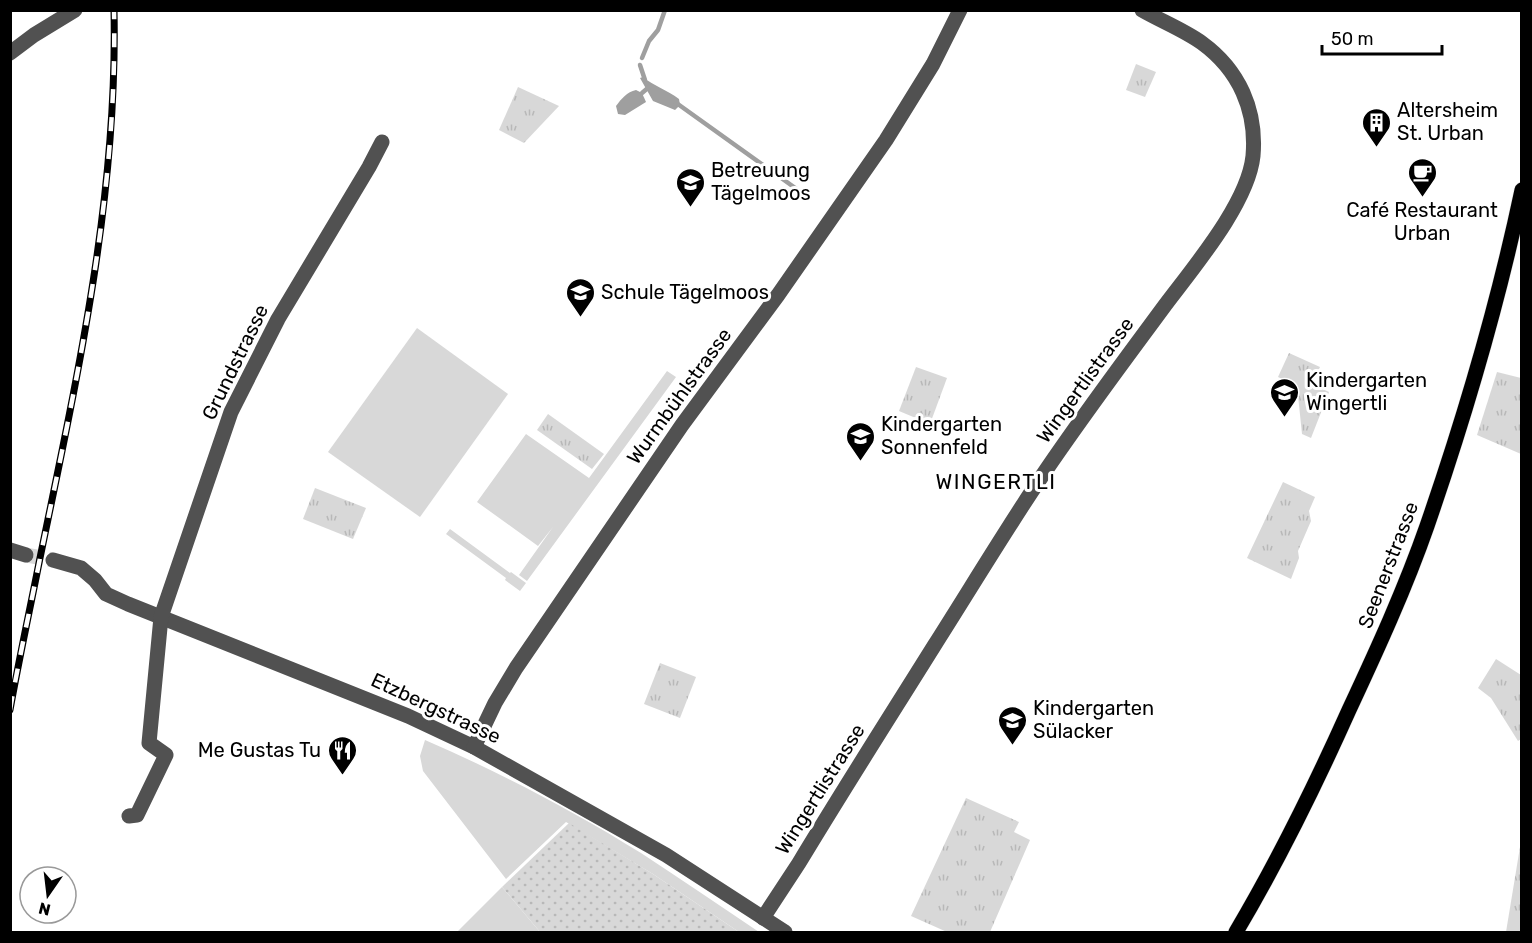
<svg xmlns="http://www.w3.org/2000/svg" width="1532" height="943" font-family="Rubik,sans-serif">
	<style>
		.grass { fill: #d8d8d8 }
		.park { fill: url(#park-tufts) }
		.garden { fill: url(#garden-dots) }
		.water { fill: #9f9f9f }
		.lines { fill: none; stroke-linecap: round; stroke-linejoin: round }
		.stream { stroke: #9f9f9f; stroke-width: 4.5 }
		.minor-tunnel { stroke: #d9d9d9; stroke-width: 15; stroke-dasharray: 15 8; stroke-linecap: butt }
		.major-casing { stroke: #dbdbdb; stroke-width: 16 }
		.minor { stroke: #515151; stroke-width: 15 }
		.major { stroke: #000; stroke-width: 15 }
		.rail-casing { stroke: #000; stroke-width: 7 }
		.rail { stroke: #fff; stroke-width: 4.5; stroke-dasharray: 14; stroke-linecap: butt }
		.labels { text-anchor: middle; stroke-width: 6; stroke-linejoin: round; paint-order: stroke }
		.poi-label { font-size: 20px; fill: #000; stroke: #fff; text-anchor: start }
		.street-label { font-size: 20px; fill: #000; stroke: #fff }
		.neighbourhood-label { font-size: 21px; letter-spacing: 1.5px; fill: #000; stroke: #fff }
	</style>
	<defs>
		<pattern id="park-tufts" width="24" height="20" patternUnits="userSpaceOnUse" patternTransform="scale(1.5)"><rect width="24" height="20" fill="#d8d8d8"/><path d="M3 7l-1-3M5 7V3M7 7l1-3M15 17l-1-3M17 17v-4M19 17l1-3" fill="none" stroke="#b8b8b8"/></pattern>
		<pattern id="garden-dots" width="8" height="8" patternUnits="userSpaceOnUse" patternTransform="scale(1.5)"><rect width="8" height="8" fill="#d8d8d8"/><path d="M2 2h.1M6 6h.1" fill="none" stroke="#b8b8b8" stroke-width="1.8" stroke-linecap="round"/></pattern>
	</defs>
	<rect width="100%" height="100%" fill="#fff"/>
	<g class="grass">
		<path d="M417 328 508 394 420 517 328 452Z"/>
		<path d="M667 371 676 377 527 581 519 575 553 527 538 546 477 502 526 434 589 478Z"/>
		<path d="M450 529 510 573 511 572 526 583 520 591 505 580 506 578 446 534Z"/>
		<path d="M425 740C499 772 572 810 641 853 681 879 720 906 759 932H739L653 874 566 822 506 879 423 771 420 756Z"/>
		<path d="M502 887 540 932H457Z"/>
	</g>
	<g class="park">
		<path d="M1136 64 1156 72 1145 97 1126 90Z"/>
		<path d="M518 87 559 106 524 143 499 130Z"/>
		<path d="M1289 353 1320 367 1312 384 1329 392 1311 438 1302 434 1297 386 1278 377Z"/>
		<path d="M916 367 947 378 930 424 899 411Z"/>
		<path d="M1497 372 1521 378V454L1477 435Z"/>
		<path d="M548 414 604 454 592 469 537 430Z"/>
		<path d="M1283 482 1315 497 1309 511 1311 521 1298 551 1299 558 1291 579 1247 558Z"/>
		<path d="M315 488 366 508 353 539 303 519Z"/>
		<path d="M1496 659 1521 675V739L1518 741 1491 698 1478 688Z"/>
		<path d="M660 663 696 677 680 718 644 704Z"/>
		<path d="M966 798 1019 822 1014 832 1030 840 990 932H947L911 916Z"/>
		<path d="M1521 841V932H1506Z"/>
	</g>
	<path class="garden" d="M569 823 653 874 739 932H540L502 887Z"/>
	<g class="water">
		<path d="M643 77C654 86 667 90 679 99L680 105 675 110 653 101 640 78Z"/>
		<path d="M636 90 642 93 646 102 625 115 618 114 616 106C621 99 627 92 636 90Z"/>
	</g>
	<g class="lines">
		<g class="stream">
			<path d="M642 58 649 41 658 30 665 10"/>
			<path d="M640 65 645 80"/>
			<path d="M642 93 649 87"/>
			<path d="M675 102 805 195"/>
		</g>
		<path class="minor-tunnel" d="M26 555 53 560"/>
		<defs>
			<path id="major" d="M1236 932C1278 861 1315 786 1349 710 1377 650 1405 589 1427 526 1465 416 1498 304 1522 190"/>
		</defs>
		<use href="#major" class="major-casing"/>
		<g class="minor">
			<path d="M10 53 34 35 75 10"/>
			<path d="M10 550 26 555"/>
			<path d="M53 560 81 568 95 580 106 594 128 604 408 716 474 747 666 855 785 932"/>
			<path d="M474 747 495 703 516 668 682 425 778 295 886 140 933 64 960 10"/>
			<path d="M129 816 137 815 166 755 149 743 161 617 231 412 278 319 369 167 382 142"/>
			<path d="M763 918 799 863C843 790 889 718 934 646 969 591 1002 536 1038 482 1078 422 1121 365 1163 308 1192 269 1248 204 1253 156 1257 110 1239 70 1202 43 1184 30 1161 21 1142 10"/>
		</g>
		<use href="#major" class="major"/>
		<defs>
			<path id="rail" d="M10 710C19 659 30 609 40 558 77 378 118 196 114 10"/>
		</defs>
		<use href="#rail" class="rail-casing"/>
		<use href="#rail" class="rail"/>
	</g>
	<defs>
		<symbol id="building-pin" viewBox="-11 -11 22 30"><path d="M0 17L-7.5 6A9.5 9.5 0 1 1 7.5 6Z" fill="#000" stroke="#fff"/><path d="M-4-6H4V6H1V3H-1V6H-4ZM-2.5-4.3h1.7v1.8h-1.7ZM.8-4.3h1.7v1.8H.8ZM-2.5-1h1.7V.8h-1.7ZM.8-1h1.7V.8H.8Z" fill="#fff"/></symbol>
		<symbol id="cafe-pin" viewBox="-11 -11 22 30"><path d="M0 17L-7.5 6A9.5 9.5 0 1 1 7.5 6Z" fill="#000" stroke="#fff"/><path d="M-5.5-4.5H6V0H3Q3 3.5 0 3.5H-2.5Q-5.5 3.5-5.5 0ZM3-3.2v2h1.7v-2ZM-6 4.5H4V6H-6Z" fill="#fff"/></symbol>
		<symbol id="school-pin" viewBox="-11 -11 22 30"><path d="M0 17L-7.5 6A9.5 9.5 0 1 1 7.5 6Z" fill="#000" stroke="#fff"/><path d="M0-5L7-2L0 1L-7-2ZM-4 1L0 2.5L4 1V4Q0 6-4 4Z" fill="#fff"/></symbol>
		<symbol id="restaurant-pin" viewBox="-11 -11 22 30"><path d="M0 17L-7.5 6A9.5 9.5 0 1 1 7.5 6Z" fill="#000" stroke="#fff"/><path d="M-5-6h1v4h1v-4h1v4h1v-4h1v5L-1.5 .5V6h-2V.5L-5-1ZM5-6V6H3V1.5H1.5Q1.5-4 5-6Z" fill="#fff"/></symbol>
	</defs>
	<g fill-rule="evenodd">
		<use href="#building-pin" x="1360" y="106" width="33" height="45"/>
		<use href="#cafe-pin" x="1406" y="156" width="33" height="45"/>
		<use href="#school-pin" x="674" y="166" width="33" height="45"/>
		<use href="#school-pin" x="564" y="276" width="33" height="45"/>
		<use href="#school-pin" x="1268" y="376" width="33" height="45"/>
		<use href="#school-pin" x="844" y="420" width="33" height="45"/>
		<use href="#school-pin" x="996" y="704" width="33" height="45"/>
		<use href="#restaurant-pin" x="326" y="734" width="33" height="45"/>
	</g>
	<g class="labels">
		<g class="poi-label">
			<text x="1397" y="117">Altersheim<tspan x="1397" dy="23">St. Urban</tspan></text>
			<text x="711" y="177">Betreuung<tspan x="711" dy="23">Tägelmoos</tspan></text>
			<text x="1422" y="217" text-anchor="middle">Café Restaurant<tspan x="1422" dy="23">Urban</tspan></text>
			<text x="601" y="299">Schule Tägelmoos</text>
			<text x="1306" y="387">Kindergarten<tspan x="1306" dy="23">Wingertli</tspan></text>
			<text x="881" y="431">Kindergarten<tspan x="881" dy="23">Sonnenfeld</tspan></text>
			<text x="1033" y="715">Kindergarten<tspan x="1033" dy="23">Sülacker</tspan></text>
			<text x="321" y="757" text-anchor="end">Me Gustas Tu</text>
		</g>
		<g class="street-label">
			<text transform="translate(235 362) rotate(-64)" y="7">Grundstrasse</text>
			<text transform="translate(1085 380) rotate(-54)" y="7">Wingertlistrasse</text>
			<text transform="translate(679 396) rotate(-54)" y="7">Wurmbühlstrasse</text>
			<text transform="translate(1388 565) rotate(-69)" y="7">Seenerstrasse</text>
			<text transform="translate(436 708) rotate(25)" y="7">Etzbergstrasse</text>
			<text transform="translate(820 789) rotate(-58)" y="7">Wingertlistrasse</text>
		</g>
		<g class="neighbourhood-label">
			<text x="996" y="489">WINGERTLI</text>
		</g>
	</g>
	<rect width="1532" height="943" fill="none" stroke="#000000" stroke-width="24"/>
	<g transform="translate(48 895) rotate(194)"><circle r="28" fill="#ffffff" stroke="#999999" stroke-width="1.5"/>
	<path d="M0-4.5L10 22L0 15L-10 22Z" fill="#000000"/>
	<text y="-9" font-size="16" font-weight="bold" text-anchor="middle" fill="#000000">N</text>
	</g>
	<path d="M1322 45v9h120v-9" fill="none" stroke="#000000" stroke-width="3"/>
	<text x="1331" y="45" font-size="18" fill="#000000" stroke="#ffffff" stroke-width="4.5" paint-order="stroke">50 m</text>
</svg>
